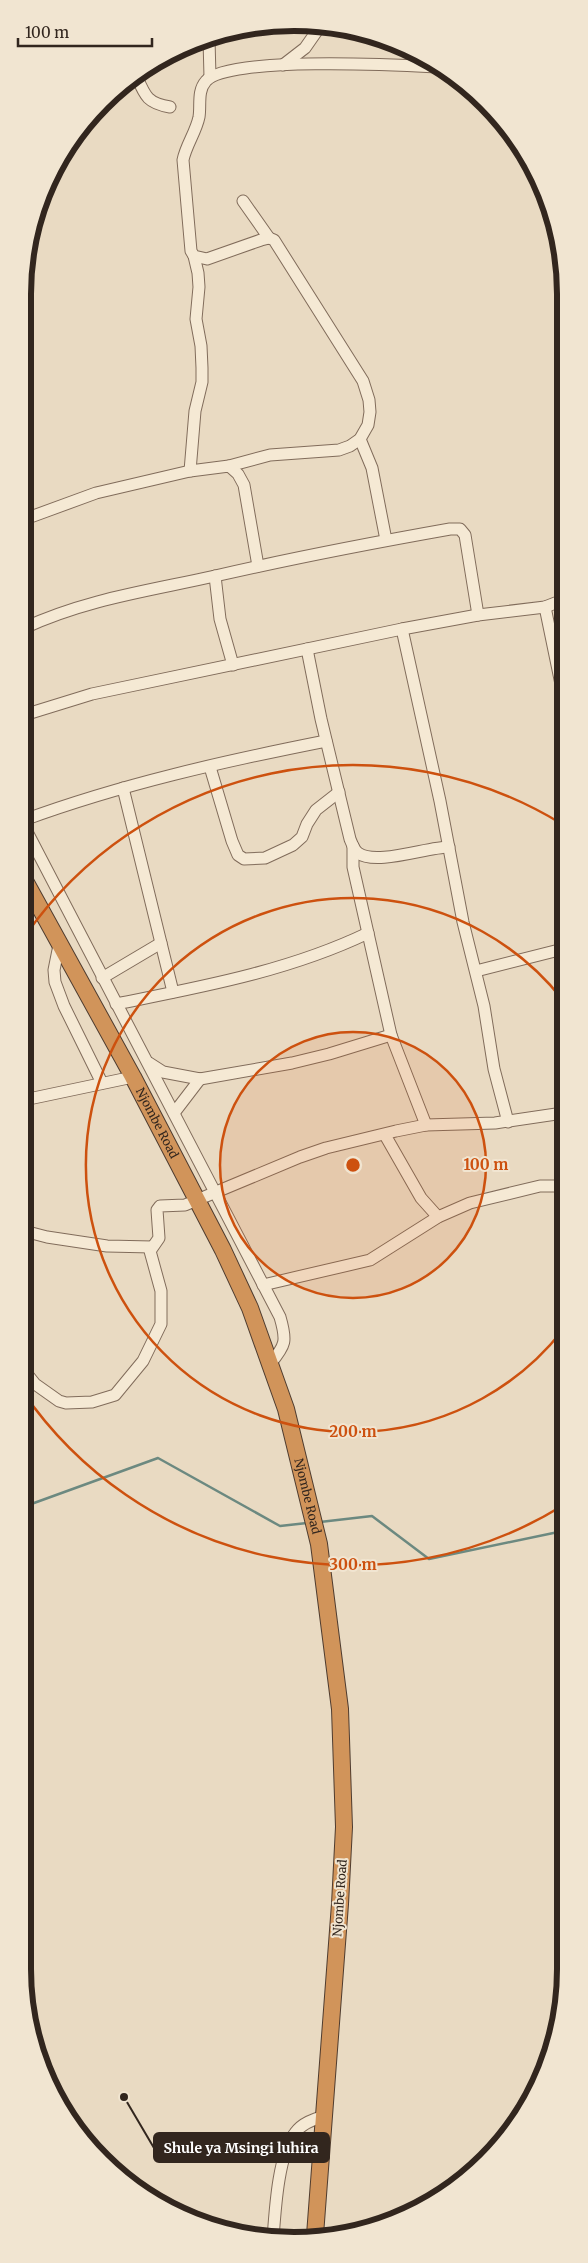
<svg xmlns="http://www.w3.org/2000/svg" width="588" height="2263" font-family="Merriweather,serif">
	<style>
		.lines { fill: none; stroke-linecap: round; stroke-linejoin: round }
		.stream { stroke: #6c8980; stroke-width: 2.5 }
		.minor-casing { stroke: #816c5b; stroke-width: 13 }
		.highway-casing { stroke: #4f3c2f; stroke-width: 18 }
		.minor { stroke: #f5e9d4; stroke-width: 11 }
		.highway { stroke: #d1945a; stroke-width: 16 }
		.ring { fill: none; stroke: #cd510f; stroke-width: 2.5 }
		.labels { text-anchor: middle; stroke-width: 4; stroke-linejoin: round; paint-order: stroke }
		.street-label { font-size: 12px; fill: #32261e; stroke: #f1e5d1 }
		.rim { fill: none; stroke: #32261e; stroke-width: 6 }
		.centre { fill: #cd510f; stroke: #f1e5d1; stroke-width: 2.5 }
		.ring-label { font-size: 15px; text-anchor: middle; font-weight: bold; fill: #cd510f; stroke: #f1e5d1; stroke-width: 4; stroke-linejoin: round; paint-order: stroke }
		.leader { fill: none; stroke: #32261e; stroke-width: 2 }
		.callout-dot { fill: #32261e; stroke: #f1e5d1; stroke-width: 2 }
		.callout { fill: #32261e; stroke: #32261e; stroke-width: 2 }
		.callout-label { font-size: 14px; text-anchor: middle; font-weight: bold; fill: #fff }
	</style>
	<rect width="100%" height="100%" fill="#e9dac2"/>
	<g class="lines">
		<g class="stream">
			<path d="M23 1507 158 1458 280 1526 307 1523"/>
			<path d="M320 1522 372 1516 429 1559 563 1531"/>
		</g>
		<defs>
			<g id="minor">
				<path d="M209 39 210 77"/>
				<path d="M283 65 305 48 321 25"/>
				<path d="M136 75C145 96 147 103 170 107"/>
				<path d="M243 201 269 238"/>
				<path d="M360 439 372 468 386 540"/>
				<path d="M229 466 270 455 339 450 350 446 360 439 368 425 370 412 369 400 363 381 274 240 269 238 261 240 207 259 194 256 191 251 183 160C186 145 196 132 199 117 201 105 197 91 206 81 227 56 399 65 437 67"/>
				<path d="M190 471 195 411 202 382V368L201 346 196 319 199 287 198 273 194 256"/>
				<path d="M25 519 96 493 190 471 229 466 238 474 244 485 258 566"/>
				<path d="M215 576 220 619 233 665"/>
				<path d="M545 607 563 694"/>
				<path d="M24 628C87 599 148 591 215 576 293 558 371 543 450 529H460L465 535 478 615"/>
				<path d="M402 629 440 801 463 922 484 1006 494 1069 508 1122"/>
				<path d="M307 649 321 719 350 839C352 844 354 850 358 853 376 866 427 847 449 847"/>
				<path d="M24 715 92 694 402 629 478 615 545 607 563 600"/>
				<path d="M210 767 232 841 238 855 244 859 265 858 293 845 302 837 307 824 316 810 339 792"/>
				<path d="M123 788 173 992"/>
				<path d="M24 820C122 784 225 761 326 741"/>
				<path d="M24 826 280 1317C287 1341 286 1345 270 1364"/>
				<path d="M353 846V867L358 889 391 1035 426 1125"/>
				<path d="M59 945 54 970 55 982 64 1006 102 1083"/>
				<path d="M476 971 563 949"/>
				<path d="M102 978 161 943"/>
				<path d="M116 1004C201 987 289 971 368 933"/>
				<path d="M149 1063 163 1072 200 1079 292 1063 329 1054 391 1035"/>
				<path d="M24 1100 133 1077"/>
				<path d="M174 1113 200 1079"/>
				<path d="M385 1135 421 1198 438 1217"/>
				<path d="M24 1231 47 1237 107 1246 152 1247"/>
				<path d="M263 1285 370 1260 438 1217 470 1203 540 1186H563"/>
				<path d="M23 1369 35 1384 59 1401 66 1403 92 1402 115 1395 143 1361 161 1324V1291L150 1251 159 1238 157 1210 160 1206 185 1205 300 1157 326 1148 396 1131 426 1125 495 1123 563 1113"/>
				<path d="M273 2239C275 2212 278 2154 295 2133 302 2123 314 2119 325 2116"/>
			</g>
			<g id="highway">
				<path id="s1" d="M24 879 133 1077 223 1250 250 1308 286 1409 319 1544 340 1709 344 1827 340 1904 315 2235"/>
			</g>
		</defs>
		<use href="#minor" class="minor-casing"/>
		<use href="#highway" class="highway-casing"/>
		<use href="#minor" class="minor"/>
		<use href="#highway" class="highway"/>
	</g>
	<circle cx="353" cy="1165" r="133" fill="#cd510f" fill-opacity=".12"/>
	<g class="ring">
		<circle cx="353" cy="1165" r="133"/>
		<path d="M562 1331A267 267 0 1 1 562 999"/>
		<path d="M562 1506A400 400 0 0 1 23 1392M25 936A400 400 0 0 1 562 824"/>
	</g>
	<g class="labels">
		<g class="street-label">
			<text dy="4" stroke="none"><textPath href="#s1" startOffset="278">Njombe Road</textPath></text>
			<text dy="4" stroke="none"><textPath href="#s1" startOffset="682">Njombe Road</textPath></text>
			<text transform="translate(340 1898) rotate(-86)" y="4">Njombe Road</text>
		</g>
	</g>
	<path d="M0 0H588V2263H0ZM294 31H294A263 263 0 0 1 557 294V1969A263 263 0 0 1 294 2232H294A263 263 0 0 1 31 1969V294A263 263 0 0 1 294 31Z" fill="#f1e5d1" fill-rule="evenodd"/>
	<path class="rim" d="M294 31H294A263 263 0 0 1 557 294V1969A263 263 0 0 1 294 2232H294A263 263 0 0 1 31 1969V294A263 263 0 0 1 294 31Z"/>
	<circle cx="353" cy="1165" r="8" class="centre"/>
	<g class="ring-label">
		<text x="486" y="1170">100 m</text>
		<text x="353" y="1437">200 m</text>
		<text x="353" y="1570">300 m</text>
	</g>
	<path class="leader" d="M124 2097L154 2148"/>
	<circle class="callout-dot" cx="124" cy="2097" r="5"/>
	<rect class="callout" x="154" y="2133" width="175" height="29" rx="5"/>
	<g class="callout-label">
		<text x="241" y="2153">Shule ya Msingi luhira</text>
	</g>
	<path d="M18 38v8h134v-8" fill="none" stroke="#32261e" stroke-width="2.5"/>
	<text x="25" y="38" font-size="15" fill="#32261e" stroke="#f1e5d1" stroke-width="4" paint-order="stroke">100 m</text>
</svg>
